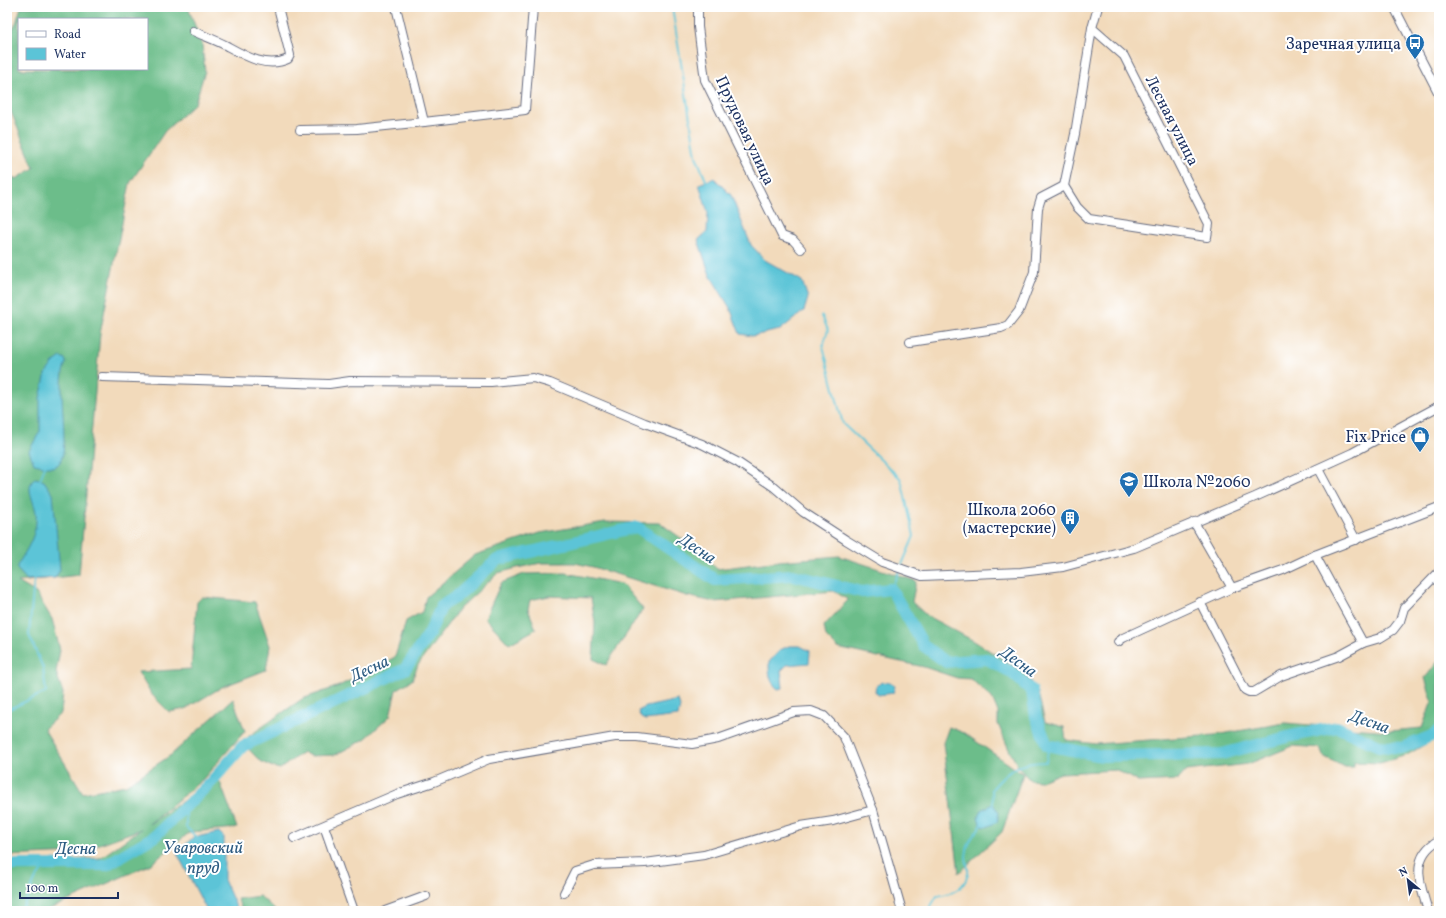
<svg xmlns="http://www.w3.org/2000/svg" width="1446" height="918" font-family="Vollkorn,serif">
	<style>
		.forest { fill: #6cbd8a; stroke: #447674; fill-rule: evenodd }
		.water { fill: #5bc4d7; stroke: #3b7a9a }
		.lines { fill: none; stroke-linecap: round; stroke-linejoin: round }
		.stream { stroke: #5bc4d7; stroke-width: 2 }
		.river { stroke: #5bc4d7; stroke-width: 12 }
		.minor-casing { stroke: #666b7f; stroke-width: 10 }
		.minor { stroke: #fff; stroke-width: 8 }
		.labels { text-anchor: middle; stroke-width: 4; stroke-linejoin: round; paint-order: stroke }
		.poi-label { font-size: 16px; fill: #1b2f5e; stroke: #fff; text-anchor: end }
		.street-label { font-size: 16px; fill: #1b2f5e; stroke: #fff }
		.water-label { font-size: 17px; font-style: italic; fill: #2e5c82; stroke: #fff }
	</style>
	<rect width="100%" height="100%" fill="#fff"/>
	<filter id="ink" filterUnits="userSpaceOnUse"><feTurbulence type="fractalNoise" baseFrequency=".025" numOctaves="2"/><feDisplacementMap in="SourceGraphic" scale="8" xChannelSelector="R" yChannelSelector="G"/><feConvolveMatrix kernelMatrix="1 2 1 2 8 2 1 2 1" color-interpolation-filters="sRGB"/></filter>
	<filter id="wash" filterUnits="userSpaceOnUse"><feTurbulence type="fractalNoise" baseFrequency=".012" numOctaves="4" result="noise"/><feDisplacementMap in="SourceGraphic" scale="16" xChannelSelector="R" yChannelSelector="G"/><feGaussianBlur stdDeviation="0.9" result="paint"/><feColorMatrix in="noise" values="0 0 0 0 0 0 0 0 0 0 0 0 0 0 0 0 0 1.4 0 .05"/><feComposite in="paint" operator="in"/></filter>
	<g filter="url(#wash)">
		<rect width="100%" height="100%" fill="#f2dabb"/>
		<g class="forest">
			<path d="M21 7H188L202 44 205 71 195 103 165 131 130 183 100 334 79 575 18 582 36 593 52 619 60 650 56 672 63 693 61 713 44 729 83 793 126 785 171 755 233 699 245 731 203 779 149 824 211 782H220L237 828 190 832 151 864 45 911H7V864L100 858 141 829 75 853 7 856V177L16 179 34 168 7 102V39L16 23ZM19 19H147V69H19Z"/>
			<path d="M605 522 660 523 699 551 717 569 779 561 839 556 916 581 912 602 927 616 974 641 1025 673 1038 693 1045 722 1064 727 1066 740 1096 744 1215 735 1285 723 1389 731 1422 728 1432 701 1425 678 1439 660V736L1407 755 1380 763 1354 762V767H1344L1323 756 1320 748 1293 746 1248 764 1186 771 1178 780 1138 782 1117 770 1061 773 1041 781 1030 780 1019 768 1010 752 998 724V712L992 698 971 679 957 678 924 667 837 648 826 637 824 626 848 600 834 591 714 602 687 596 593 567 575 563H541L517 568 498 573 459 609 418 665 412 680 396 690 390 716 365 739 335 755 310 756 303 752 280 769C262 764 259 761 247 747L249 736 302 699 339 686 395 657 406 621 422 612 426 597 475 555 540 533Z"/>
			<path d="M566 573 622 584 643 609 606 665 593 659 595 622 591 598 549 596 530 600 528 609 536 629 509 644 485 618 501 583 524 574Z"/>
			<path d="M202 597 255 602 270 646 266 670 222 687 185 709 169 712 151 694 138 672 191 669 197 602Z"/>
			<path d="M949 727 964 733 1023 774 1002 832 959 873 943 743Z"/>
			<path d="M260 896 276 911H243L237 899Z"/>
		</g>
		<g class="water">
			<path d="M714 178 731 195 751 245 765 260 802 281 808 298 804 311 780 330 752 336 740 334 730 308 710 275 698 240 707 232 708 213 699 184Z"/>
			<path d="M61 357 65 359 66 363C54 384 74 457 56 466 50 469 40 465 34 464L29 451 40 431V398L46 373 54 362Z"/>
			<path d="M36 478 44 481 53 494 60 570 55 578 27 580 17 569V566C27 549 38 534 36 513 35 502 23 486 36 478Z"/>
			<path d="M789 646H800L810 651 809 663 787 665 781 671 783 688 778 689C769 682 769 673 769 662L780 650Z"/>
			<path d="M883 682 890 683 895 686 893 693 878 695 875 691 876 686Z"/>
			<path d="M678 700 680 707 678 716 645 720 641 718 638 711 646 707Z"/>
			<path d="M993 804 999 813 997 822 987 827 981 826 978 817 981 810Z"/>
			<path d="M219 832 224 837V880L238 911H207L177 853 192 838Z"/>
		</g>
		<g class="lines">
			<g class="stream">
				<path d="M672 7 696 156 707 183"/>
				<path d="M822 316 828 330 823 346 843 424 901 479 914 536 901 567"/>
				<path d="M40 480 45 466"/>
				<path d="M891 589 899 571"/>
				<path d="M7 710 46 692 43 668 29 635 34 580"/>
				<path d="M993 804 992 789C1009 769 1019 762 1046 762L1049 746"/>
				<path d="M186 806V827L196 837"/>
				<path d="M21 911 36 878 47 865"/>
				<path d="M928 911 937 896C951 894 964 890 968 874 969 869 966 862 966 856 967 844 973 834 981 826"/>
			</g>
			<path class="river" d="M7 865H106L155 836 211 782 243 746 405 669 429 634 442 605 456 597 497 560 637 527 715 580 793 575 862 592 891 589 924 646 946 662 987 659 1011 672 1032 691 1036 717 1047 745 1102 756 1222 754 1291 736 1337 727 1379 746 1402 748 1434 735 1439 730"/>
		</g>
	</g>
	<g filter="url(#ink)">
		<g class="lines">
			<defs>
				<g id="minor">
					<path d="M396 7 424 122 525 110 533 7"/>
					<path d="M698 7V27L705 80 782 236 793 240 801 249"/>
					<path d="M1394 7 1439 94"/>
					<path d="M193 31C204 36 216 40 227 46 245 56 267 69 288 59L290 55 278 7"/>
					<path d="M300 130 357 129 424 122"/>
					<path d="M1064 186 1075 134 1092 28"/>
					<path d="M910 342 1001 328 1008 325 1019 311 1034 272 1038 208 1041 198 1064 186 1077 207 1089 219 1207 237 1209 224 1124 56 1092 28 1098 7"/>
					<path d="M102 377 329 384 350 381 491 382 533 378 550 383 645 423 702 444 737 462 774 487 803 512 846 540 882 562 922 576 1021 572 1063 567 1134 548 1255 497 1352 453 1439 406"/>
					<path d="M1318 469 1356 540"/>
					<path d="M1194 522 1232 588"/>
					<path d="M1200 602 1245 690 1249 692H1254L1281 676 1339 656 1363 643 1315 555"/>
					<path d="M1118 642 1123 638 1232 588 1283 570 1315 555 1439 507"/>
					<path d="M1363 643 1380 638 1393 630 1400 621 1404 608 1439 572"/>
					<path d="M324 826 354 911"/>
					<path d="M294 838 397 794 434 782 489 759 615 737H637L692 744 718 739 794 712 811 711 824 716 844 737 873 810 902 911"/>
					<path d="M564 893 575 871 594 865 645 863 704 855 801 826 833 821 873 810"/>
					<path d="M385 911 426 896"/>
					<path d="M1428 911C1420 884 1409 857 1439 840"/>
				</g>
			</defs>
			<use href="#minor" class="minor-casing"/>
			<use href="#minor" class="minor"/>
		</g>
	</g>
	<defs>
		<symbol id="bus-pin" viewBox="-11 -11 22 30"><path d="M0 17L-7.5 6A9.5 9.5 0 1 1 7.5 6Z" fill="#1f6fb2" stroke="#fff"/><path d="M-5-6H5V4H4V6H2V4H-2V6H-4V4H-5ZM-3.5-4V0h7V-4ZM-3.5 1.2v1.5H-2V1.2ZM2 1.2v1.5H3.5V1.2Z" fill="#fff"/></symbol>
		<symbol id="shop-pin" viewBox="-11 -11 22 30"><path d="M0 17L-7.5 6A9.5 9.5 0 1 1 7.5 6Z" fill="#1f6fb2" stroke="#fff"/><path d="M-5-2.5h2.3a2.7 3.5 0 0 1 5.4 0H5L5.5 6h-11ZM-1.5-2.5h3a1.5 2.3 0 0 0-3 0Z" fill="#fff"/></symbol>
		<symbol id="school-pin" viewBox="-11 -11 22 30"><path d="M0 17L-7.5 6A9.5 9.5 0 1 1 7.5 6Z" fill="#1f6fb2" stroke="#fff"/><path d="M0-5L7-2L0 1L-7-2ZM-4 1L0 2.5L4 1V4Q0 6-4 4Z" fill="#fff"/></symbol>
		<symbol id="building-pin" viewBox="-11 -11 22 30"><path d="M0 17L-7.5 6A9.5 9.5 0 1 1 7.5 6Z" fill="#1f6fb2" stroke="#fff"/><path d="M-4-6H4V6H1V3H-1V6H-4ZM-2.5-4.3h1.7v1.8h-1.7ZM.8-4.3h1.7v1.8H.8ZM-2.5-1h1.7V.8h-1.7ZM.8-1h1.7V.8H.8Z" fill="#fff"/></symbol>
	</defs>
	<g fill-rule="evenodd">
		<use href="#bus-pin" x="1404" y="32" width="22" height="30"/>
		<use href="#shop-pin" x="1409" y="425" width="22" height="30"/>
		<use href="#school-pin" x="1118" y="470" width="22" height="30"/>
		<use href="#building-pin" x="1059" y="507" width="22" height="30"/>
	</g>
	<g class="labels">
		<g class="poi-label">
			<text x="1401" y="49">Заречная улица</text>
			<text x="1406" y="442">Fix Price</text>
			<text x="1143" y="487" text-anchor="start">Школа №2060</text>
			<text x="1056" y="515">Школа 2060<tspan x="1056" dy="18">(мастерские)</tspan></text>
		</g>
		<g class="street-label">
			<text transform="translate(1173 120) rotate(63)" y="6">Лесная улица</text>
			<text transform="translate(746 130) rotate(65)" y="6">Прудовая улица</text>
		</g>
		<g class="water-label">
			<text transform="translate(698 548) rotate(34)" y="6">Десна</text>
			<text transform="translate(1019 661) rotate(36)" y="6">Десна</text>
			<text transform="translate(369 668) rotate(-25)" y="6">Десна</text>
			<text transform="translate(1370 721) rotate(20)" y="6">Десна</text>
			<text x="203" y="853">Уваровский<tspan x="203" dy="20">пруд</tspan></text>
			<text x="76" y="854">Десна</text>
		</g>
	</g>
	<rect width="1446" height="918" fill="none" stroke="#fff" stroke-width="24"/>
	<rect x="18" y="18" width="130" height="52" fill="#ffffff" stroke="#a4acbf"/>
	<rect x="26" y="31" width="20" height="6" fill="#ffffff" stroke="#a4acbf"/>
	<text x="54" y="38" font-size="12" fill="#1b2f5e">Road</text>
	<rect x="26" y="48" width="20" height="12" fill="#5bc4d7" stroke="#a4acbf"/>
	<text x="54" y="58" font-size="12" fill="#1b2f5e">Water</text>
	<g transform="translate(1408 880) rotate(331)" stroke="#ffffff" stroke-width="3" paint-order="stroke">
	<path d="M0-3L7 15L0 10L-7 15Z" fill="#1b2f5e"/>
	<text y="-6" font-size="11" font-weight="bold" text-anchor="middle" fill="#1b2f5e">N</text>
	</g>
	<path d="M20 892v6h98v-6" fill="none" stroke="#1b2f5e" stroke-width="2"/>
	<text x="26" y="892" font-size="12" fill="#1b2f5e" stroke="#ffffff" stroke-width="3" paint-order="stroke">100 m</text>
</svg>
